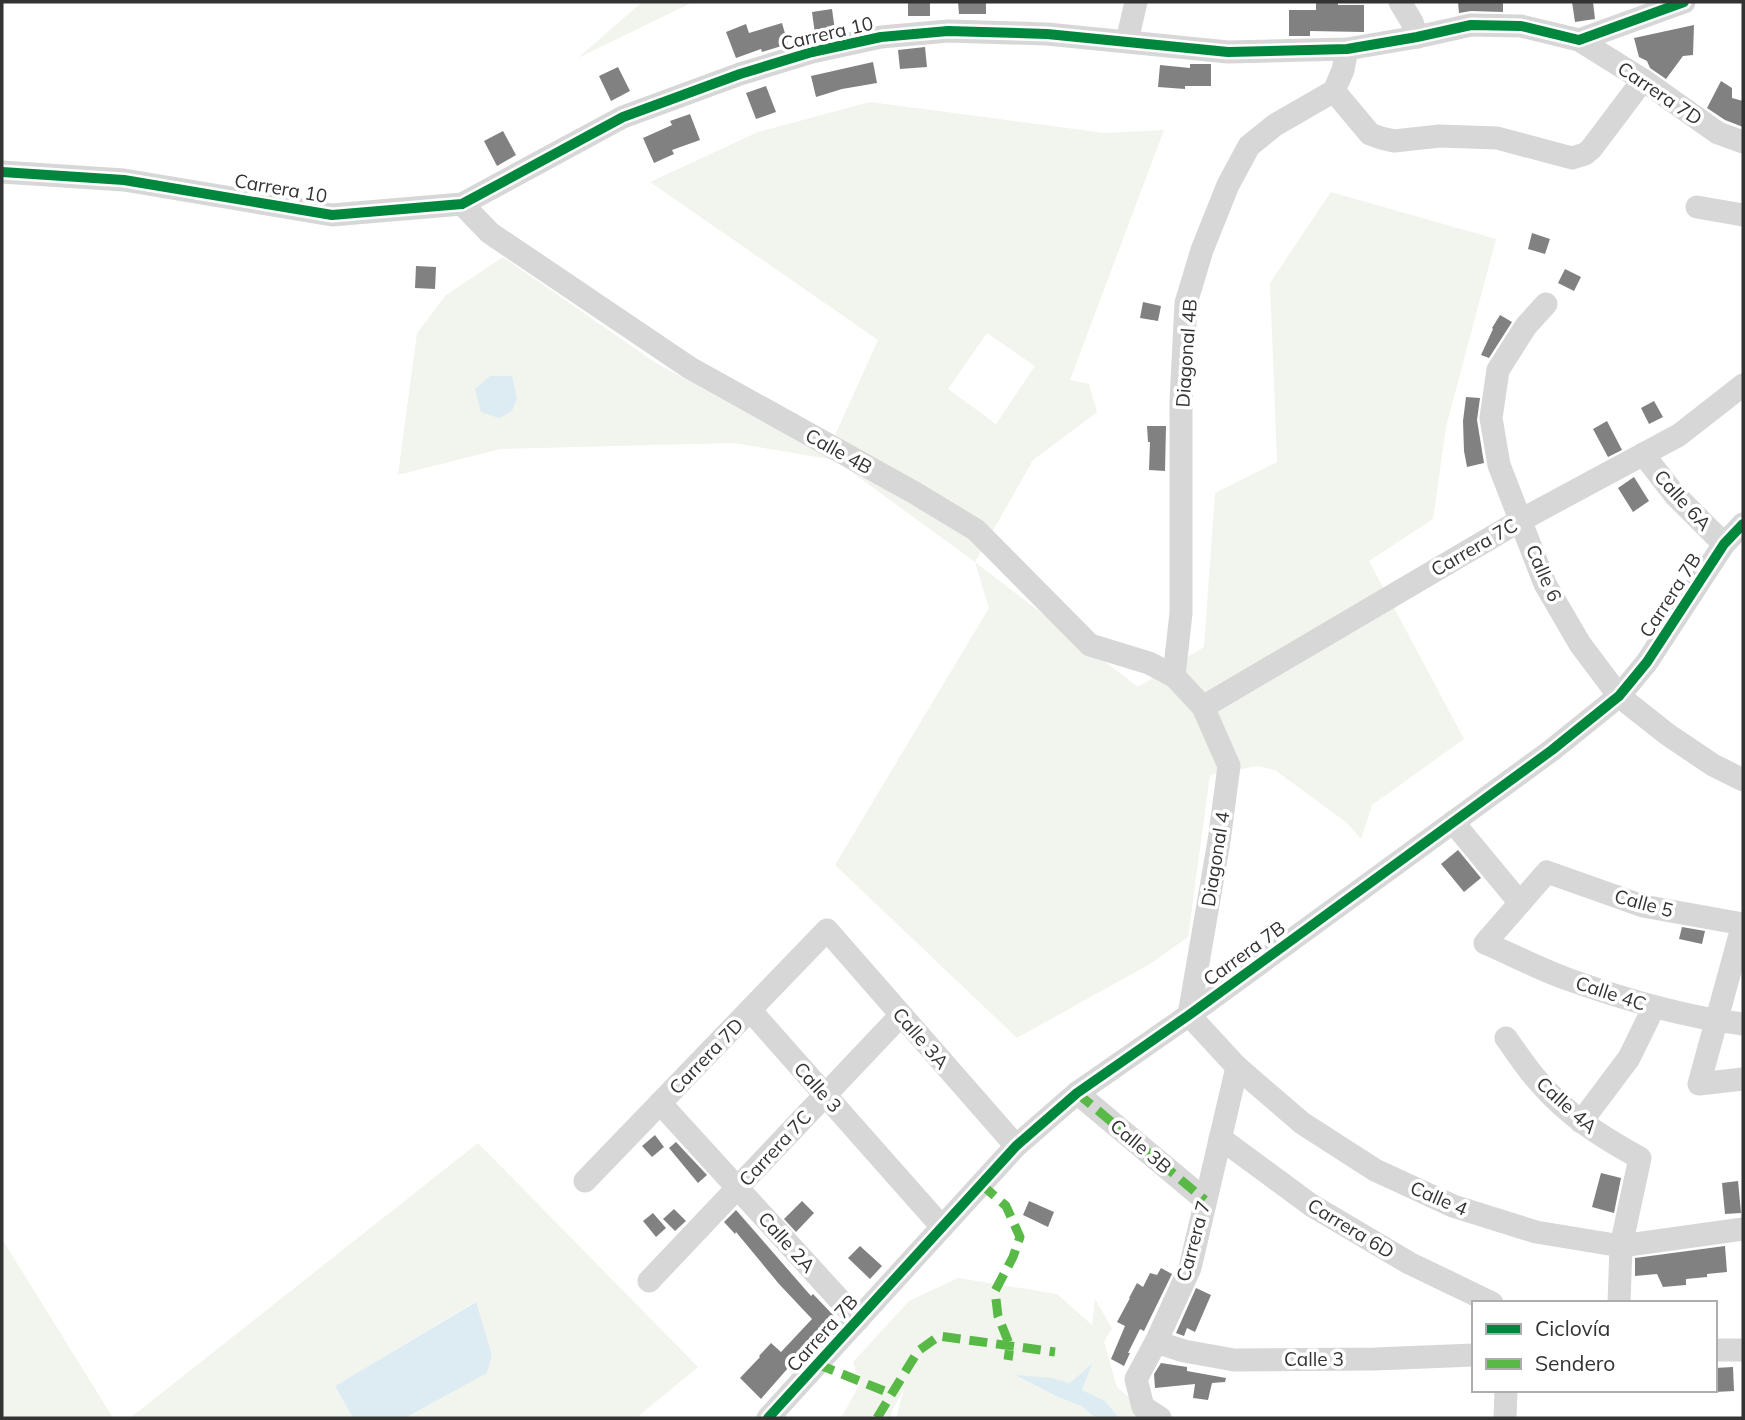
<svg xmlns="http://www.w3.org/2000/svg" width="1745" height="1420" font-family="Mulish,sans-serif">
	<style>
		.green { fill: #f1f5ed; fill-rule: evenodd }
		.water { fill: #ddebf3 }
		.building { fill: #818181 }
		.lines { fill: none; stroke-linecap: round; stroke-linejoin: round }
		.minor { stroke: #d7d7d7; stroke-width: 23 }
		.quiet { stroke: #58b947; stroke-width: 9; stroke-dasharray: 18 9; stroke-linecap: butt }
		.cycleway-casing { stroke: #fff; stroke-width: 15 }
		.cycleway { stroke: #00873e; stroke-width: 10 }
		.labels { text-anchor: middle; stroke-width: 7; stroke-linejoin: round; paint-order: stroke }
		.street-label { font-size: 19px; fill: #333; stroke: #fff }
	</style>
	<rect width="100%" height="100%" fill="#fff"/>
	<g class="green">
		<path d="M642 2H693L578 58Z"/>
		<path d="M870 102 1104 133 1164 130 1070 380 1089 384 1097 412 1033 460 975 562 1138 687 1204 647 1215 493 1277 462 1270 283 1331 192 1496 239 1446 427 1433 519 1369 561 1464 739 1372 805 1361 839 1347 823 1275 770 1257 766 1210 775 1188 937 1150 964 1017 1038 835 865 989 608 975 562 835 460 734 443 500 449 398 475 417 333 446 295 503 257 656 363 834 460 836 433 878 340 650 182 758 132ZM987 333 1035 366 996 424 948 389Z"/>
		<path d="M478 1143 698 1367 636 1418H405L487 1373 492 1355 475 1302 335 1386 353 1418H130Z"/>
		<path d="M2 1239 113 1418H2Z"/>
		<path d="M958 1278 1057 1294 1092 1325 1095 1299 1112 1328 1104 1342 1117 1387 1153 1418H1119L1105 1401 1082 1390 1091 1365 1071 1383 1058 1380 1017 1376 1058 1397 1081 1406 1096 1418H896L904 1389 892 1410 891 1418H841L860 1384 853 1362 909 1301Z"/>
	</g>
	<g class="water">
		<path d="M490 376H512L517 398 512 411 499 418 481 412 475 389Z"/>
		<path d="M476 1302 492 1355 487 1373 405 1418H353L335 1386Z"/>
		<path d="M1092 1364 1082 1390 1105 1401 1119 1418H1096L1081 1406 1058 1397 1015 1375 1051 1378 1070 1383Z"/>
	</g>
	<g class="building">
		<rect x="908" y="2" width="22" height="14"/>
		<path d="M958 2H986V14H959Z"/>
		<path d="M1458 2H1503V12L1471 11 1459 13Z"/>
		<path d="M1572 2H1593L1595 19 1575 22Z"/>
		<path d="M1316 3H1338V5H1364V32L1310 31V36H1289V10H1316Z"/>
		<path d="M832 9 835 31 815 34 812 12Z"/>
		<path d="M782 23 788 44 762 52 761 49 736 58 726 32 746 24 749 33Z"/>
		<path d="M1694 25 1693 55 1683 56 1666 79 1650 68 1647 61 1639 57 1634 38Z"/>
		<path d="M925 47 927 67 900 69 898 50Z"/>
		<path d="M873 62 877 83 842 89 816 97 811 76Z"/>
		<path d="M1190 64H1211V86H1185V89L1158 87 1160 65 1190 68Z"/>
		<path d="M618 67 630 91 611 101 599 76Z"/>
		<path d="M1721 81 1732 88V98L1743 101V127L1725 120 1707 108Z"/>
		<path d="M766 86 776 112 756 119 746 93Z"/>
		<path d="M690 114 700 140 672 150 674 154 654 163 643 138 672 125 670 121Z"/>
		<path d="M503 131 516 155 497 166 484 141Z"/>
		<path d="M1532 233 1550 239 1545 254 1528 249Z"/>
		<path d="M416 266 436 267 435 289 415 288Z"/>
		<path d="M1565 269 1581 277 1574 291 1558 283Z"/>
		<path d="M1143 302 1161 306 1158 321 1140 318Z"/>
		<path d="M1500 315 1512 322 1489 358 1481 355 1493 329 1492 328Z"/>
		<path d="M1466 397 1480 398 1477 420 1484 463 1467 467 1464 451 1463 421Z"/>
		<path d="M1654 401 1663 417 1649 424 1641 408Z"/>
		<path d="M1607 421 1622 450 1608 457 1593 429Z"/>
		<path d="M1147 426H1166L1165 471 1149 470 1150 442H1148Z"/>
		<path d="M1634 477 1649 501 1633 512 1618 488Z"/>
		<path d="M1458 850 1481 878 1464 892 1441 864Z"/>
		<path d="M1682 927 1705 931 1702 944 1679 939Z"/>
		<path d="M655 1135 664 1147 652 1157 642 1146Z"/>
		<path d="M676 1142 707 1175 698 1183 669 1148Z"/>
		<path d="M1601 1173 1621 1178 1614 1213 1592 1207Z"/>
		<path d="M1738 1181 1741 1213 1725 1214 1722 1183Z"/>
		<path d="M802 1201 814 1213 796 1232 784 1219Z"/>
		<path d="M1029 1201 1054 1212 1048 1227 1023 1215Z"/>
		<path d="M674 1209 686 1221 675 1231 663 1219Z"/>
		<path d="M736 1210 811 1296 813 1294 834 1316 806 1342 809 1344 761 1399 740 1378 760 1357 759 1356 771 1343 781 1352 812 1319 779 1284 736 1232 735 1234 724 1222Z"/>
		<path d="M653 1213 666 1228 656 1237 643 1221Z"/>
		<path d="M860 1246 882 1266 870 1279 848 1258Z"/>
		<path d="M1725 1246 1727 1272 1707 1274V1277L1686 1279V1285L1663 1287 1657 1274 1635 1276V1258Z"/>
		<path d="M1161 1268 1172 1274 1144 1331 1140 1329 1128 1353H1130L1124 1366 1111 1359 1125 1326 1117 1322 1130 1298H1129L1137 1283 1143 1287 1150 1273 1157 1275Z"/>
		<path d="M1196 1288 1211 1295 1195 1332 1187 1328 1184 1336 1176 1333Z"/>
		<path d="M1161 1363 1187 1367V1371L1226 1378 1225 1382 1212 1383 1208 1400 1193 1398 1195 1384 1155 1388 1154 1374Z"/>
		<path d="M1733 1367 1734 1391 1715 1392V1368Z"/>
	</g>
	<g class="lines">
		<g class="minor">
			<path d="M1400 2 1412 22 1417 37"/>
			<path d="M1579 40 1643 80 1718 133 1743 142"/>
			<path d="M1127 41 1136 2"/>
			<path d="M1334 91 1370 134 1381 138 1394 141 1440 136 1497 138 1572 158 1585 154 1591 149 1643 80"/>
			<path d="M2 172 124 180 332 215 462 204 623 117 740 74 812 52 881 37 948 31 1047 34 1228 52 1347 49 1417 37 1471 25 1521 26 1579 40 1684 2"/>
			<path d="M462 204 490 233 690 368 915 493 976 530 1090 645 1149 663 1174 676 1203 707 1229 766 1219 841 1189 1015"/>
			<path d="M1697 207 1743 215"/>
			<path d="M1546 304 1526 326 1498 370 1491 418 1499 465 1545 584 1580 644 1619 696 1667 734 1713 765 1743 780"/>
			<path d="M1643 454 1675 495 1724 544"/>
			<path d="M1174 676 1181 613V401L1186 303 1202 250 1228 185 1249 146 1275 125 1334 91 1343 70 1347 49"/>
			<path d="M1203 707 1521 520 1679 435 1743 385"/>
			<path d="M1453 822 1520 903"/>
			<path d="M1743 924 1643 906 1547 872 1485 943C1513 955 1541 970 1570 980 1626 1000 1684 1017 1743 1024"/>
			<path d="M1743 924 1699 1084 1743 1079"/>
			<path d="M750 1010 942 1227"/>
			<path d="M1189 1015 1237 1067 1302 1123 1375 1170 1453 1206 1536 1232 1621 1246 1743 1229"/>
			<path d="M1506 1038C1517 1053 1527 1069 1539 1082 1567 1115 1603 1138 1640 1158L1621 1246 1619 1303"/>
			<path d="M1077 1093 1205 1200"/>
			<path d="M660 1103 858 1320"/>
			<path d="M1581 1122 1629 1058 1654 1007"/>
			<path d="M1220 1138 1311 1205 1409 1263 1492 1303"/>
			<path d="M585 1181 827 930 1016 1146"/>
			<path d="M649 1281 901 1015"/>
			<path d="M1156 1342 1184 1351 1234 1360 1375 1359 1474 1355"/>
			<path d="M1715 1350H1743"/>
			<path d="M768 1418 1016 1146 1077 1093 1189 1015 1552 750 1619 696 1647 662 1724 544 1743 524"/>
			<path d="M1160 1418 1143 1407 1136 1379 1156 1342 1190 1268 1237 1067"/>
			<path d="M1505 1418 1506 1390"/>
		</g>
		<g class="quiet">
			<path d="M1077 1093 1205 1200"/>
			<path d="M981 1184 1006 1206 1020 1237 1013 1257 995 1291 998 1316 1010 1346 1008 1360"/>
			<path d="M817 1364 892 1394"/>
			<path d="M877 1418 918 1351 939 1336 1055 1352"/>
		</g>
		<defs>
			<g id="cycleway">
				<path d="M2 172 124 180 332 215 462 204 623 117 740 74 812 52 881 37 948 31 1047 34 1228 52 1347 49 1417 37 1471 25 1521 26 1579 40 1684 2"/>
				<path d="M768 1418 1016 1146 1077 1093 1189 1015 1552 750 1619 696 1647 662 1724 544 1743 524"/>
			</g>
		</defs>
		<use href="#cycleway" class="cycleway-casing"/>
		<use href="#cycleway" class="cycleway"/>
	</g>
	<g class="labels">
		<g class="street-label">
			<text transform="translate(827 33) rotate(-13)" y="7">Carrera 10</text>
			<text transform="translate(1660 93) rotate(34)" y="7">Carrera 7D</text>
			<text transform="translate(281 188) rotate(10)" y="7">Carrera 10</text>
			<text transform="translate(1186 353) rotate(-86)" y="7">Diagonal 4B</text>
			<text transform="translate(839 451) rotate(29)" y="7">Calle 4B</text>
			<text transform="translate(1683 500) rotate(48)" y="7">Calle 6A</text>
			<text transform="translate(1474 547) rotate(-30)" y="7">Carrera 7C</text>
			<text transform="translate(1544 573) rotate(66)" y="7">Calle 6</text>
			<text transform="translate(1670 595) rotate(-57)" y="7">Carrera 7B</text>
			<text transform="translate(1215 859) rotate(-81)" y="7">Diagonal 4</text>
			<text transform="translate(1644 903) rotate(15)" y="7">Calle 5</text>
			<text transform="translate(1244 953) rotate(-36)" y="7">Carrera 7B</text>
			<text transform="translate(1611 993) rotate(18)" y="7">Calle 4C</text>
			<text transform="translate(921 1038) rotate(49)" y="7">Calle 3A</text>
			<text transform="translate(706 1056) rotate(-46)" y="7">Carrera 7D</text>
			<text transform="translate(818 1087) rotate(48)" y="7">Calle 3</text>
			<text transform="translate(1567 1105) rotate(42)" y="7">Calle 4A</text>
			<text transform="translate(1141 1146) rotate(40)" y="7">Calle 3B</text>
			<text transform="translate(775 1148) rotate(-47)" y="7">Carrera 7C</text>
			<text transform="translate(1439 1198) rotate(23)" y="7">Calle 4</text>
			<text transform="translate(1351 1228) rotate(31)" y="7">Carrera 6D</text>
			<text transform="translate(1193 1241) rotate(-75)" y="7">Carrera 7</text>
			<text transform="translate(787 1242) rotate(48)" y="7">Calle 2A</text>
			<text transform="translate(822 1333) rotate(-48)" y="7">Carrera 7B</text>
			<text x="1314" y="1366">Calle 3</text>
		</g>
	</g>
	<rect width="1745" height="1420" fill="none" stroke="#333333" stroke-width="7"/>
	<rect x="1472" y="1301" width="245" height="91" fill="#ffffff" stroke="#adadad" stroke-width="2"/>
	<rect x="1486" y="1324" width="35" height="10" fill="#00873e" stroke="#adadad" stroke-width="2"/>
	<text x="1535" y="1336" font-size="21" fill="#333333">Ciclovía</text>
	<rect x="1486" y="1359" width="35" height="10" fill="#58b947" stroke="#adadad" stroke-width="2"/>
	<text x="1535" y="1371" font-size="21" fill="#333333">Sendero</text>
</svg>
